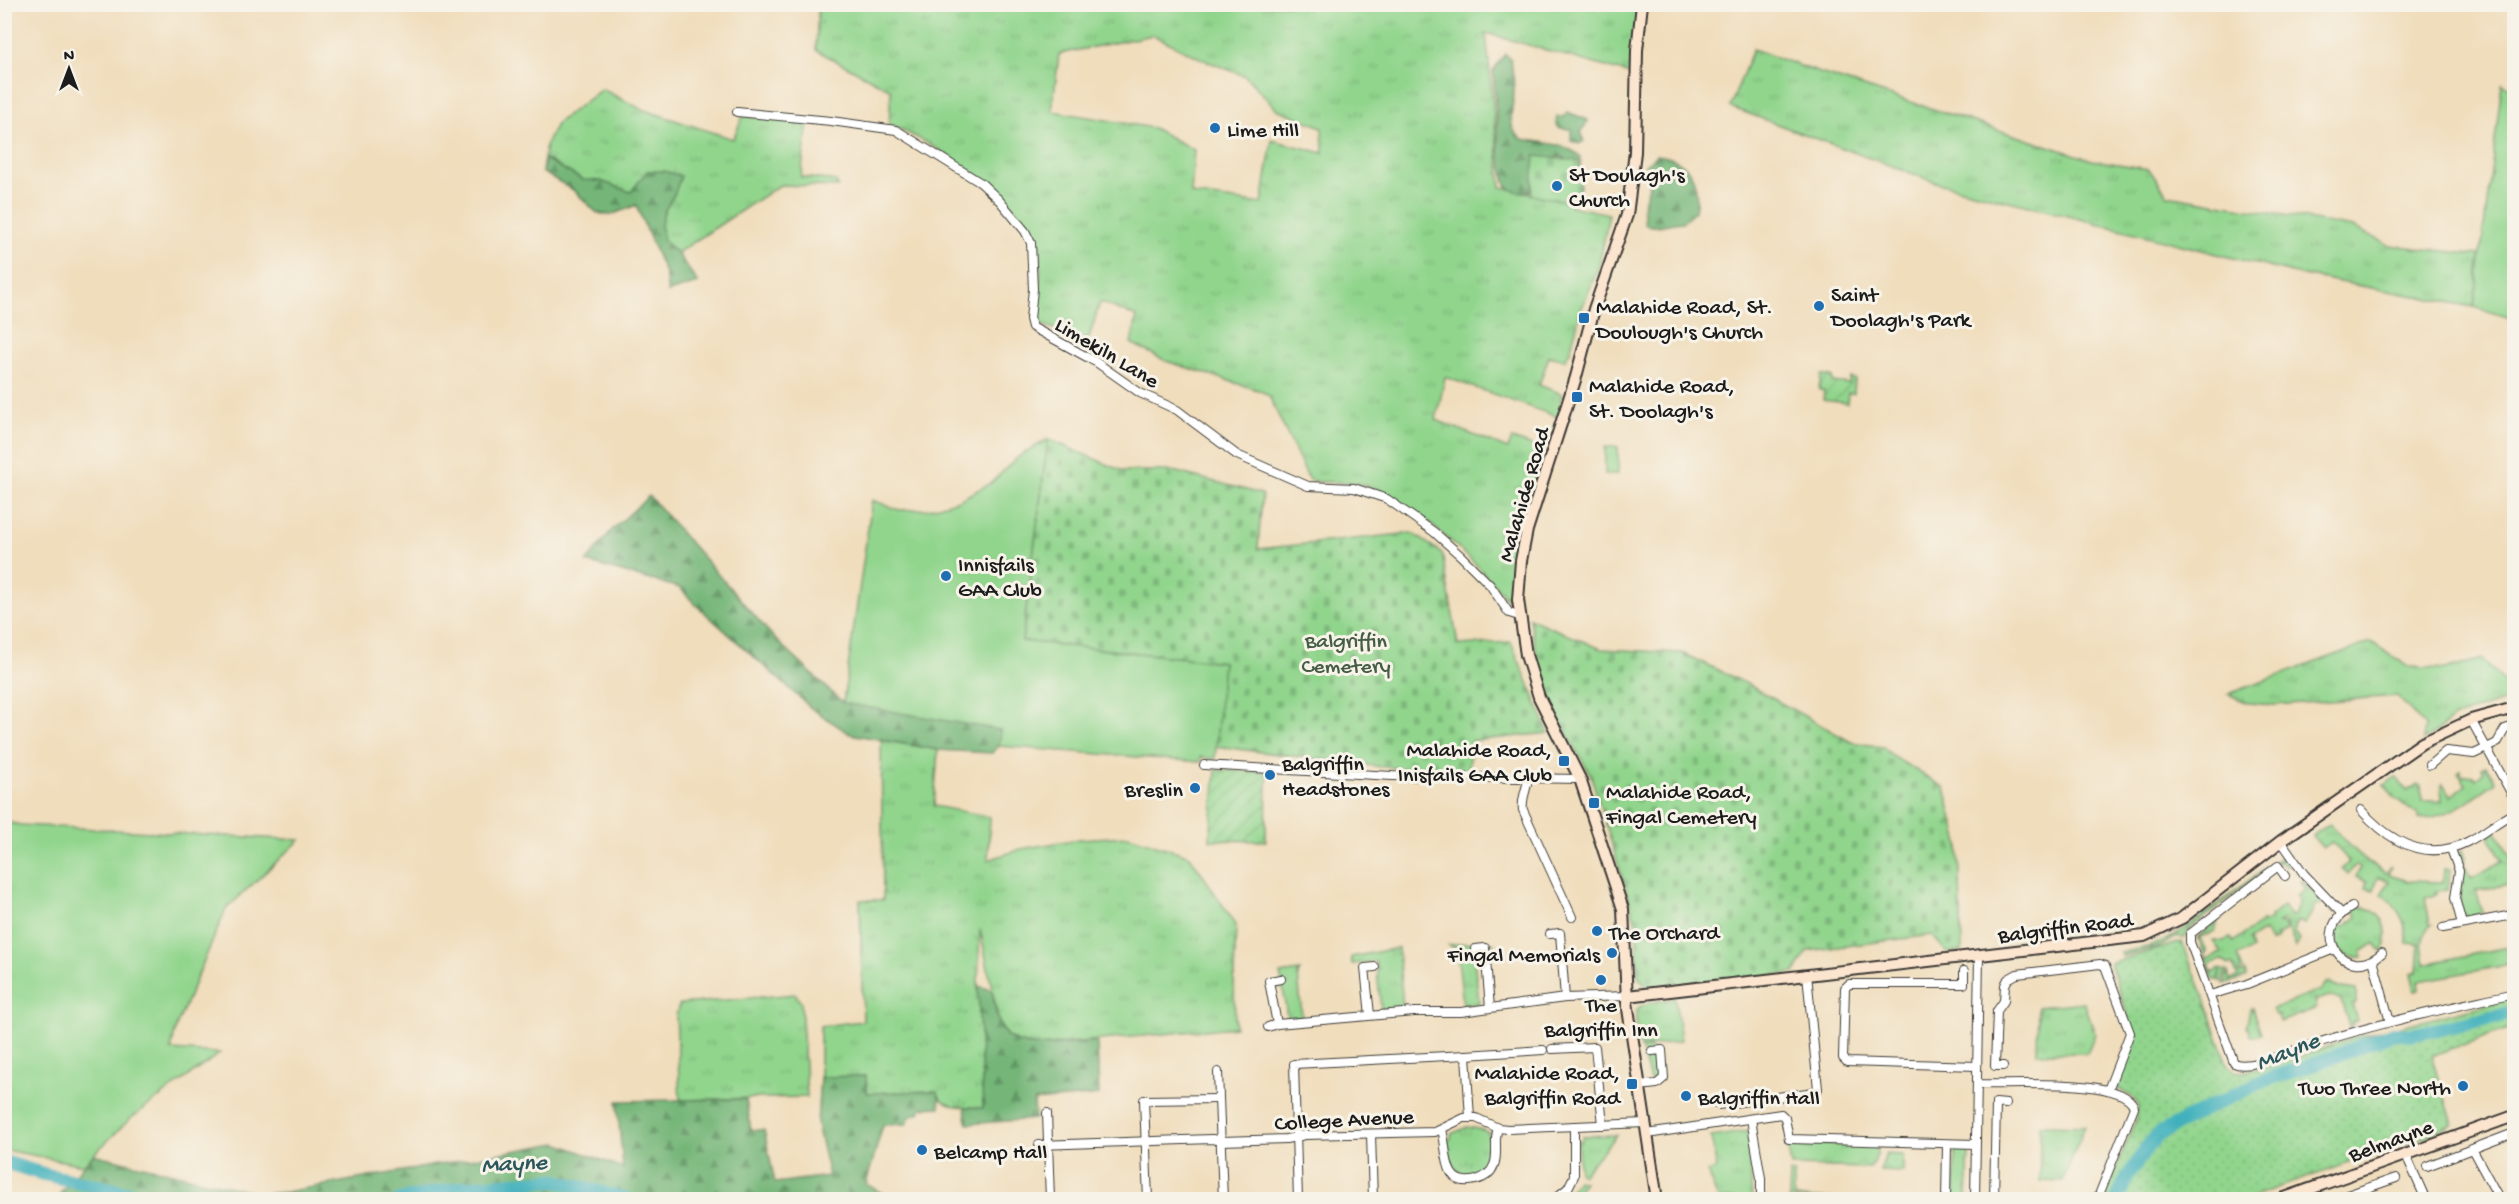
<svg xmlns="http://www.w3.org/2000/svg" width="2519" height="1204" font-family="'Gochi Hand',sans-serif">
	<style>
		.grass { fill: url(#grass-tufts); stroke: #567854; stroke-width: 1.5; fill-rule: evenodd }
		.forest { fill: url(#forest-firs); stroke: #48694a; stroke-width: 1.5 }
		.cemetery { fill: url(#cemetery-stones); stroke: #567854; stroke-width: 1.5 }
		.park { fill: url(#park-dots); stroke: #567854; stroke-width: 1.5 }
		.garden { fill: url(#garden-furrows); stroke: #567854; stroke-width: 1.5 }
		.pitch { fill: #91d58d; stroke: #567854; stroke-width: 1.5 }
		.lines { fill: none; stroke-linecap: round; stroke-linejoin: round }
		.river { stroke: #41b0bc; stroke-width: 14 }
		.street-casing { stroke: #3c3934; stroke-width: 10 }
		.secondary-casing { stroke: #3c3934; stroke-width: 14 }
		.street { stroke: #fff; stroke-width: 8 }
		.secondary { stroke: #fce5cf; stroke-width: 10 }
		.poi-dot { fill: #1f6fb2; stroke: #f7f3e8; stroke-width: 2 }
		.labels { text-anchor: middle; stroke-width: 6; stroke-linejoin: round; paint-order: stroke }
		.poi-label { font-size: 22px; fill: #1c1c1c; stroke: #f7f3e8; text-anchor: start }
		.street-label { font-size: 22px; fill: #1c1c1c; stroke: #f7f3e8 }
		.park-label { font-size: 22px; fill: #455d44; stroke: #f7f3e8 }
		.water-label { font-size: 24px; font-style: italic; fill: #2b575c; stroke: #f7f3e8 }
	</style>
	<defs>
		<pattern id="grass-tufts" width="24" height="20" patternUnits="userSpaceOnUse" patternTransform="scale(1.5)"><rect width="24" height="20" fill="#91d58d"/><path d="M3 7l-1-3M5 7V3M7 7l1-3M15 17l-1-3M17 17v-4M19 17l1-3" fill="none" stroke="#7cb679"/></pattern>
		<pattern id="forest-firs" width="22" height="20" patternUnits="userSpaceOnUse" patternTransform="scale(1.5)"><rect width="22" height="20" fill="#74b678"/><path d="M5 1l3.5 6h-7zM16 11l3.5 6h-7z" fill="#5e9362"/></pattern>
		<pattern id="cemetery-stones" width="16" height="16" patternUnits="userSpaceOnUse" patternTransform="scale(1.5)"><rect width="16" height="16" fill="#91d58d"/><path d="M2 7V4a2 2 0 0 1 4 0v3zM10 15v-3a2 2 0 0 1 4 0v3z" fill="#7cb679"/></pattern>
		<pattern id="park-dots" width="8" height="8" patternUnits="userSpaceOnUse" patternTransform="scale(1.5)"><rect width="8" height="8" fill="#91d58d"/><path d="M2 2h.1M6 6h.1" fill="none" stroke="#7cb679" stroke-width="1.8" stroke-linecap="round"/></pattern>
		<pattern id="garden-furrows" width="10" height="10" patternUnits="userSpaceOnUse" patternTransform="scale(1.5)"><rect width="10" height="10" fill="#91d58d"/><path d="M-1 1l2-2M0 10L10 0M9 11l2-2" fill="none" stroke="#7cb679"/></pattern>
	</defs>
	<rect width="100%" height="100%" fill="#f7f3e8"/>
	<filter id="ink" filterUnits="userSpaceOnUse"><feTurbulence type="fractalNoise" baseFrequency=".0167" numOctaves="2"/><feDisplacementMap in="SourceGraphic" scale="12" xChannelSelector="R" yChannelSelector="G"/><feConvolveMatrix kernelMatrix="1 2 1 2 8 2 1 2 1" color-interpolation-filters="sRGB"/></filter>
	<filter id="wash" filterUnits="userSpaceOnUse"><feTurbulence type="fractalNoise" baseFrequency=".008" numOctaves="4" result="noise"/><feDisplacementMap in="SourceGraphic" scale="24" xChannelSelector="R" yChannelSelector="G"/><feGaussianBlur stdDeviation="1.35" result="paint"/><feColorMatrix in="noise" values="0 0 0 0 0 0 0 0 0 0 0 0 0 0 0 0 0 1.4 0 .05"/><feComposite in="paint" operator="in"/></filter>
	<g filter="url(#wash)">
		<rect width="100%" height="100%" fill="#f0ddbc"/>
		<g class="grass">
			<path d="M818 5H1639L1634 75 1486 33 1501 187 1571 202 1570 206 1609 214 1599 266 1581 310 1570 352 1564 360 1549 356 1539 385 1562 394 1558 417 1445 377 1436 420 1508 449 1512 439 1544 450 1517 538 1509 602C1479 563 1404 492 1355 483 1340 481 1324 484 1309 480L1269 396 1261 391 1166 361 1131 343 1137 317 1100 302 1088 341 1040 324 1037 318C1037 300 1043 264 1040 248 1028 202 932 140 889 125L891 90 816 50ZM1153 35 1204 60 1245 76 1277 109 1322 127 1323 153 1272 140 1262 204 1191 194 1194 150 1153 128 1052 111 1059 54Z"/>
			<path d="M1753 49 1817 72 2092 160 2149 169 2167 195 2353 227 2389 245 2480 255 2474 307 2292 273 1938 183 1730 107Z"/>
			<path d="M602 89 641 109 733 139 743 116 808 122 801 177 836 181 838 187 780 185 677 253 698 283 668 292 665 273 636 205C599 220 603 218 575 192 566 183 553 178 542 172L546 144 557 123Z"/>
			<path d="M2371 642 2409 667 2448 669 2481 659 2508 685 2514 686V701L2496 703 2454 718 2423 741 2425 726 2397 696 2274 705 2248 703 2228 694Z"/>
			<path d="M881 740 938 750 934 806 990 817 988 860 1021 849 1079 839 1129 836 1190 856 1236 925 1234 974 1235 1027 1038 1046 1020 1043 1007 1036 999 1023 980 929 978 986 983 1108 955 1106 941 1100 938 1091 867 1093 866 1076 820 1077V1026L863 1021 860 900H883Z"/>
			<path d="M2486 766 2496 782C2471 799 2449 818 2418 819L2419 816 2392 796 2393 795 2384 785 2396 777 2407 791 2418 784 2421 786 2422 801H2442L2441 785 2443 784 2451 796 2466 785 2458 773 2460 771 2463 777 2466 775 2473 776 2476 779 2484 771 2482 768Z"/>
			<path d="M2330 824C2347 843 2363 861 2386 873L2392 866 2389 875 2408 881 2443 882 2444 869H2450L2448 890 2436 891 2437 895 2425 897 2430 925H2432C2419 937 2422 947 2425 964L2503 948H2510L2511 950 2514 948V961L2502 966 2419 981 2420 989 2415 990 2411 973 2417 972 2419 944 2407 943C2407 922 2398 906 2381 894L2389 882 2378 877 2374 890 2365 888 2367 882 2356 877 2360 868 2356 865 2348 874 2342 868 2349 861 2332 842 2323 848 2312 836Z"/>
			<path d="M2496 831 2514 863V893L2511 892 2509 884 2476 891 2483 913 2466 917C2454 905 2463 888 2462 874 2462 867 2459 860 2458 854L2463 850 2466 858 2463 862 2471 878 2503 861 2489 836Z"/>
			<path d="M2282 856 2290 864 2285 867 2280 860 2189 929 2185 938 2177 937 2158 947 2122 956 2121 953 2151 946 2176 935Z"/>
			<path d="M2302 880 2323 902 2320 906 2317 904 2305 924 2298 921 2294 927V934L2300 940 2296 947 2284 920 2278 923 2285 925 2286 931 2276 936 2277 939 2270 942 2264 931 2249 940 2252 949 2237 956 2243 970 2239 971 2240 974 2245 972 2247 977 2224 984 2228 972 2230 980 2238 977 2233 964 2230 965 2222 960 2209 964 2212 973 2220 969 2226 971 2222 982 2218 980 2221 970 2217 980H2213L2204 955 2207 959 2221 953 2213 940 2223 941 2231 938 2233 942 2263 921 2264 923 2271 919 2270 917 2283 906 2291 917 2294 916 2300 899 2297 896 2306 890 2300 882Z"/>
			<path d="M2352 907C2380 904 2394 929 2382 953L2375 943 2361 952 2363 957C2342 961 2327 941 2341 923L2344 927 2358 917Z"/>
			<path d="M2218 921 2215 931 2200 937 2207 952 2204 954 2198 937Z"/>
			<path d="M1487 941 1494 943V945L1474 946 1475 952 1482 957 1474 958 1479 1003 1463 1005 1457 949 1449 945Z"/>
			<path d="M1398 948 1403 1007 1381 1009 1376 962 1352 964 1351 957Z"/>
			<path d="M1300 971 1298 974 1302 1017 1287 1018 1283 987 1274 988 1282 983 1280 974Z"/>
			<path d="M2327 982 2341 988 2356 990V1003L2352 1004 2357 1021 2352 1022 2353 1025 2349 1026 2341 1000 2329 996 2315 1001 2317 1008 2280 1022 2278 1015H2275L2272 1009 2321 990Z"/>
			<path d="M796 994 801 1003 807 1097 680 1100 676 1014 680 1004Z"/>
			<path d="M1675 998 1681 1041 1640 1048C1633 1002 1630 1006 1675 998Z"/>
			<path d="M2084 1002 2095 1034 2087 1053H2037L2038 1007Z"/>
			<path d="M2252 1008 2261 1034 2254 1036 2251 1034 2249 1027 2246 1028 2250 1009Z"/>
			<path d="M1650 1048C1651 1060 1667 1065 1656 1080H1650L1641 1049Z"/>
			<path d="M2040 1125 2085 1126 2062 1182 2040 1181Z"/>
			<path d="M1467 1127 1483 1130 1489 1133V1138H1493C1492 1158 1493 1173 1470 1177 1450 1170 1449 1159 1447 1140L1451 1139V1134Z"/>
			<path d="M1748 1131 1752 1199H1718L1707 1172 1717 1169 1711 1137Z"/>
			<path d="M1616 1135 1582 1175 1579 1173 1578 1141H1581L1583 1136Z"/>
			<path d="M1787 1143 1872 1145 1876 1146 1877 1155 1870 1168 1791 1166Z"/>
			<path d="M1954 1148 1967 1149 1969 1152 1967 1199H1954L1955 1153H1949Z"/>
			<path d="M1790 1173H1794V1198L1839 1199H1789Z"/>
			<path d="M1577 1180 1584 1182 1570 1199 1558 1200 1569 1192Z"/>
			<path d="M556 1195 573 1199 497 1200Z"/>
		</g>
		<g class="forest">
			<path d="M1505 54 1511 59C1512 68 1514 78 1514 87 1515 105 1503 127 1522 139 1542 143 1566 143 1581 157L1580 170 1574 173 1567 160 1560 156 1550 165 1535 170 1530 191C1521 193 1509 192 1505 183L1499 153 1493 71Z"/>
			<path d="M1567 112 1586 119 1588 122 1581 131 1584 141 1579 144 1571 141V129L1559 128 1556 123 1557 117H1564Z"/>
			<path d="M1656 155C1688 158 1701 180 1695 211L1683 222C1671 222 1653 230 1645 224L1643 206 1649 186 1645 165Z"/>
			<path d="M545 159 583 180 601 181 631 192 647 171H664L681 176 675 193 664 212 661 225 664 241 677 253 698 283 668 292 665 273 636 205 611 215 597 213 574 190 542 172Z"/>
			<path d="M649 496 776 640 843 703 1001 730 999 746 992 753 938 750 850 734 812 709 695 604 680 588 586 562 612 530Z"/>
			<path d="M978 986 992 990C995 1005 996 1023 1006 1035 1023 1053 1075 1043 1097 1041L1099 1095 1034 1101 1035 1119 967 1124 965 1107 983 1108Z"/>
			<path d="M866 1076 867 1093 938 1091 940 1107 922 1108 918 1114C911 1114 908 1118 907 1124L883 1125 866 1184 884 1194 885 1199 573 1200 556 1195 497 1200H85L60 1193 93 1154 260 1194 286 1192 557 1143 623 1168 617 1101 746 1099 751 1130H764L775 1183 829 1176 817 1124 820 1077Z"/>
		</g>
		<g class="cemetery">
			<path d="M1535 156 1580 161V187L1575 197H1572L1571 202 1531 195Z"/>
			<path d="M1048 439 1123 471H1173L1262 494 1258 549 1412 533 1442 553 1458 645 1511 642 1549 733 1471 741 1469 771 1382 767 1214 746 1223 662 1022 641Z"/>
			<path d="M1529 618 1601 649 1682 653 1745 683 1851 742 1883 747 1894 757 1945 788 1959 843 1962 951 1947 953 1932 935 1807 951 1795 973 1648 987 1638 977 1636 923 1591 776 1558 718 1540 669Z"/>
		</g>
		<g class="park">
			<path d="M2182 942 2205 999 2227 1064 2235 1072 2273 1066 2353 1038 2514 998V1027L2431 1056 2453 1123 2427 1136 2245 1199 2103 1200 2137 1117 2138 1104 2131 1096 2116 1088 2135 1038 2110 963Z"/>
			<path d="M1886 1154 1903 1155V1172L1880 1171Z"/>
		</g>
		<g class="garden">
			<path d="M1821 375 1832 377V382L1849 384 1850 378 1855 379 1854 393H1848L1847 403 1823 400 1824 391 1819 390Z"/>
			<path d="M1216 770 1267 772 1266 841 1210 840Z"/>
		</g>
		<g class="pitch">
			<path d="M2502 84 2514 89V319L2474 307Z"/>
			<path d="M1048 439 1022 641 1223 662 1215 759 1201 757 1200 762 999 746 1001 730 843 703 872 500 899 510 928 509 959 500 991 483 1018 457Z"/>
			<rect x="1605" y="447" width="13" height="27"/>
			<path d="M5 822 21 825 300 840 226 909 176 1027 171 1050 220 1053 130 1119 83 1165 5 1150Z"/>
		</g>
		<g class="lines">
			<g class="river">
				<path d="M4 1162 43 1174 161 1200"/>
				<path d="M400 1200 465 1187 553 1180 629 1200"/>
				<path d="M2117 1200 2125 1181 2147 1147 2159 1134 2196 1114 2265 1080 2315 1064 2393 1033 2410 1035 2514 1013"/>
			</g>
		</g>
	</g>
	<g filter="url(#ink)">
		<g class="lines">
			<defs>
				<g id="street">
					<path d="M737 112 831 121 896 130 981 183 999 200 1025 231 1031 243 1033 289 1030 319 1032 327 1096 362 1140 393 1177 410 1237 455 1308 486 1354 488 1387 499 1434 532 1461 556 1490 585 1509 613 1519 616"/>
					<path d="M2471 720 2514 798"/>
					<path d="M1204 765 1392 776 1580 779"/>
					<path d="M2430 765 2446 751 2474 754 2497 743 2505 729 2514 726"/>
					<path d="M1528 778C1527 790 1521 798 1523 810L1572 917"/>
					<path d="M2361 810C2389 841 2425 863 2467 842 2484 834 2497 821 2514 813"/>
					<path d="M2281 841 2304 874 2341 913"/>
					<path d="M2451 849 2459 871 2455 898 2462 924"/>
					<path d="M2285 876 2278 866 2190 934V942L2234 1063C2248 1070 2281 1055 2296 1050 2368 1025 2441 1010 2514 993"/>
					<path d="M2352 907C2307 931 2345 986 2382 953"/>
					<path d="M2443 928 2513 915"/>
					<path d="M1550 934 1560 933 1565 998"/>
					<path d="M1475 949 1485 948 1490 1008"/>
					<path d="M2373 960 2390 1022"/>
					<path d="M1964 971V984H1849L1845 988 1843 1058 1847 1062 1977 1066"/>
					<path d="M2210 995 2247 984 2334 949"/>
					<path d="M1370 1015 1365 968 1375 967"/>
					<path d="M1277 1024 1269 981 1281 979"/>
					<path d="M1268 1027 1277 1024 1414 1012H1461L1565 998 1627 996"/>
					<path d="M1552 1049 1595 1047 1603 1125"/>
					<path d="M2003 1066H1995L1997 1011 2004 1001 2005 985 2008 979 2017 974 2100 964 2105 966 2130 1033 2108 1090"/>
					<path d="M1218 1072 1223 1200"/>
					<path d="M1977 1084C2006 1086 2125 1076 2134 1107L2097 1200"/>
					<path d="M1639 1086 1657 1084 1664 1078 1662 1050 1652 1051"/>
					<path d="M1718 1105 1815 1092 1818 1089 1807 974"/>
					<path d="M1047 1113 1050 1200"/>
					<path d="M1470 1118 1466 1055 1543 1050"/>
					<path d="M1751 1119 1761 1178V1200"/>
					<path d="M1442 1130C1448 1148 1441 1189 1476 1180 1484 1178 1491 1173 1494 1165 1499 1153 1493 1140 1498 1128"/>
					<path d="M1371 1134 1373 1200"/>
					<path d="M1647 1134 1781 1114 1785 1118 1789 1139 1976 1144"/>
					<path d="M1039 1145 1212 1139 1221 1141 1286 1139 1305 1135 1435 1132 1464 1118H1476L1498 1128 1508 1129 1645 1123"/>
					<path d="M2472 1149 2514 1133"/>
					<path d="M2406 1155 2426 1200"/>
					<path d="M2427 1166 2472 1149 2500 1200"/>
					<path d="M1148 1200 1144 1100 1219 1099"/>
					<path d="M1298 1200 1294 1064 1466 1055"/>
					<path d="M1553 1200 1568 1188 1574 1176V1126"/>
					<path d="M1946 1200 1947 1144"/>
					<path d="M1975 1200 1979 956"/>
					<path d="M1994 1200 1996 1103 2006 1104"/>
					<path d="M2333 1200 2396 1178"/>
				</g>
				<g id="secondary">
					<path d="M1642 4 1637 50 1635 152 1627 215 1594 309 1576 377 1527 530 1521 561 1518 600 1526 655 1539 697 1580 779 1623 909 1627 1002 1657 1200"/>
					<path d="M1627 996 2144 936 2182 918 2281 841 2422 743 2471 720 2514 708"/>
					<path d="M2279 1200 2514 1116"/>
				</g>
			</defs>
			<use href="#street" class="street-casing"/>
			<use href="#secondary" class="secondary-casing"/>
			<use href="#street" class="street"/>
			<use href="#secondary" class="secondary"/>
		</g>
	</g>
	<g class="poi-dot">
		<circle cx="1215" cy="128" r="6"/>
		<circle cx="1557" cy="186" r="6"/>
		<circle cx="1819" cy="306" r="6"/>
		<rect x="1578" y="312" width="12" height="12" rx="3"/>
		<rect x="1571" y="391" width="12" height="12" rx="3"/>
		<circle cx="946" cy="576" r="6"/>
		<rect x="1558" y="755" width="12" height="12" rx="3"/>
		<circle cx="1270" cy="775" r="6"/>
		<circle cx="1195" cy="788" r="6"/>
		<rect x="1588" y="797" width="12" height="12" rx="3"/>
		<circle cx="1597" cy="931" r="6"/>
		<circle cx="1612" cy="953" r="6"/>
		<circle cx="1601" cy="980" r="6"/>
		<rect x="1626" y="1078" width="12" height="12" rx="3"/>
		<circle cx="2463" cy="1086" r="6"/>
		<circle cx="1686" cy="1096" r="6"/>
		<circle cx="922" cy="1150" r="6"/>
	</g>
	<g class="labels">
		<g class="poi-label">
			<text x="1227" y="136">Lime Hill</text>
			<text x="1569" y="181">St Doulagh's<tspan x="1569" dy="25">Church</tspan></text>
			<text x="1831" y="301">Saint<tspan x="1831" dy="25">Doolagh's Park</tspan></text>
			<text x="1596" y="313">Malahide Road, St.<tspan x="1596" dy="25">Doulough's Church</tspan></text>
			<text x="1589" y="392">Malahide Road,<tspan x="1589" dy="25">St. Doolagh's</tspan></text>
			<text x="958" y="571">Innisfails<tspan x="958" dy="25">GAA Club</tspan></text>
			<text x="1552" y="756" text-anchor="end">Malahide Road,<tspan x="1552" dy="25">Inisfails GAA Club</tspan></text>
			<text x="1282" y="770">Balgriffin<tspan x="1282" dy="25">Headstones</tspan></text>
			<text x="1183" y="796" text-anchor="end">Breslin</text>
			<text x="1606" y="798">Malahide Road,<tspan x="1606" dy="25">Fingal Cemetery</tspan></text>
			<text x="1609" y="939">The Orchard</text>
			<text x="1600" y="961" text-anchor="end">Fingal Memorials</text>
			<text x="1601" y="1011" text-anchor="middle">The<tspan x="1601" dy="25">Balgriffin Inn</tspan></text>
			<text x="1620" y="1079" text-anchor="end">Malahide Road,<tspan x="1620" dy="25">Balgriffin Road</tspan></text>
			<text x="2451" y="1094" text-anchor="end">Two Three North</text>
			<text x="1698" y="1104">Balgriffin Hall</text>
			<text x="934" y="1158">Belcamp Hall</text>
		</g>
		<g class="street-label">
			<text transform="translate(1108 351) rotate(31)" y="8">Limekiln Lane</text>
			<text transform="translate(1522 494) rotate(-74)" y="8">Malahide Road</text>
			<text transform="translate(2065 926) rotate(-7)" y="8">Balgriffin Road</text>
			<text transform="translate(1344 1118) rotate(-3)" y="8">College Avenue</text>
			<text transform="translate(2390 1139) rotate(-20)" y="8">Belmayne</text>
		</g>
		<g class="park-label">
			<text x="1346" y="647">Balgriffin<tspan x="1346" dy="25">Cemetery</tspan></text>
		</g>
		<g class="water-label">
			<text transform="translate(2287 1050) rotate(-22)" y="8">Mayne</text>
			<text transform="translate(514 1162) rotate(-3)" y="8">Mayne</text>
		</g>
	</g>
	<rect width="2519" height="1204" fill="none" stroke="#f7f3e8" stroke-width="24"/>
	<g transform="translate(69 69)" stroke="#f7f3e8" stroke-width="4.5" paint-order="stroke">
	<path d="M0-4.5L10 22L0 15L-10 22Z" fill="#1c1c1c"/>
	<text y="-9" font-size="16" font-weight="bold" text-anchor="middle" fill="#1c1c1c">N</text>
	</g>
</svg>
